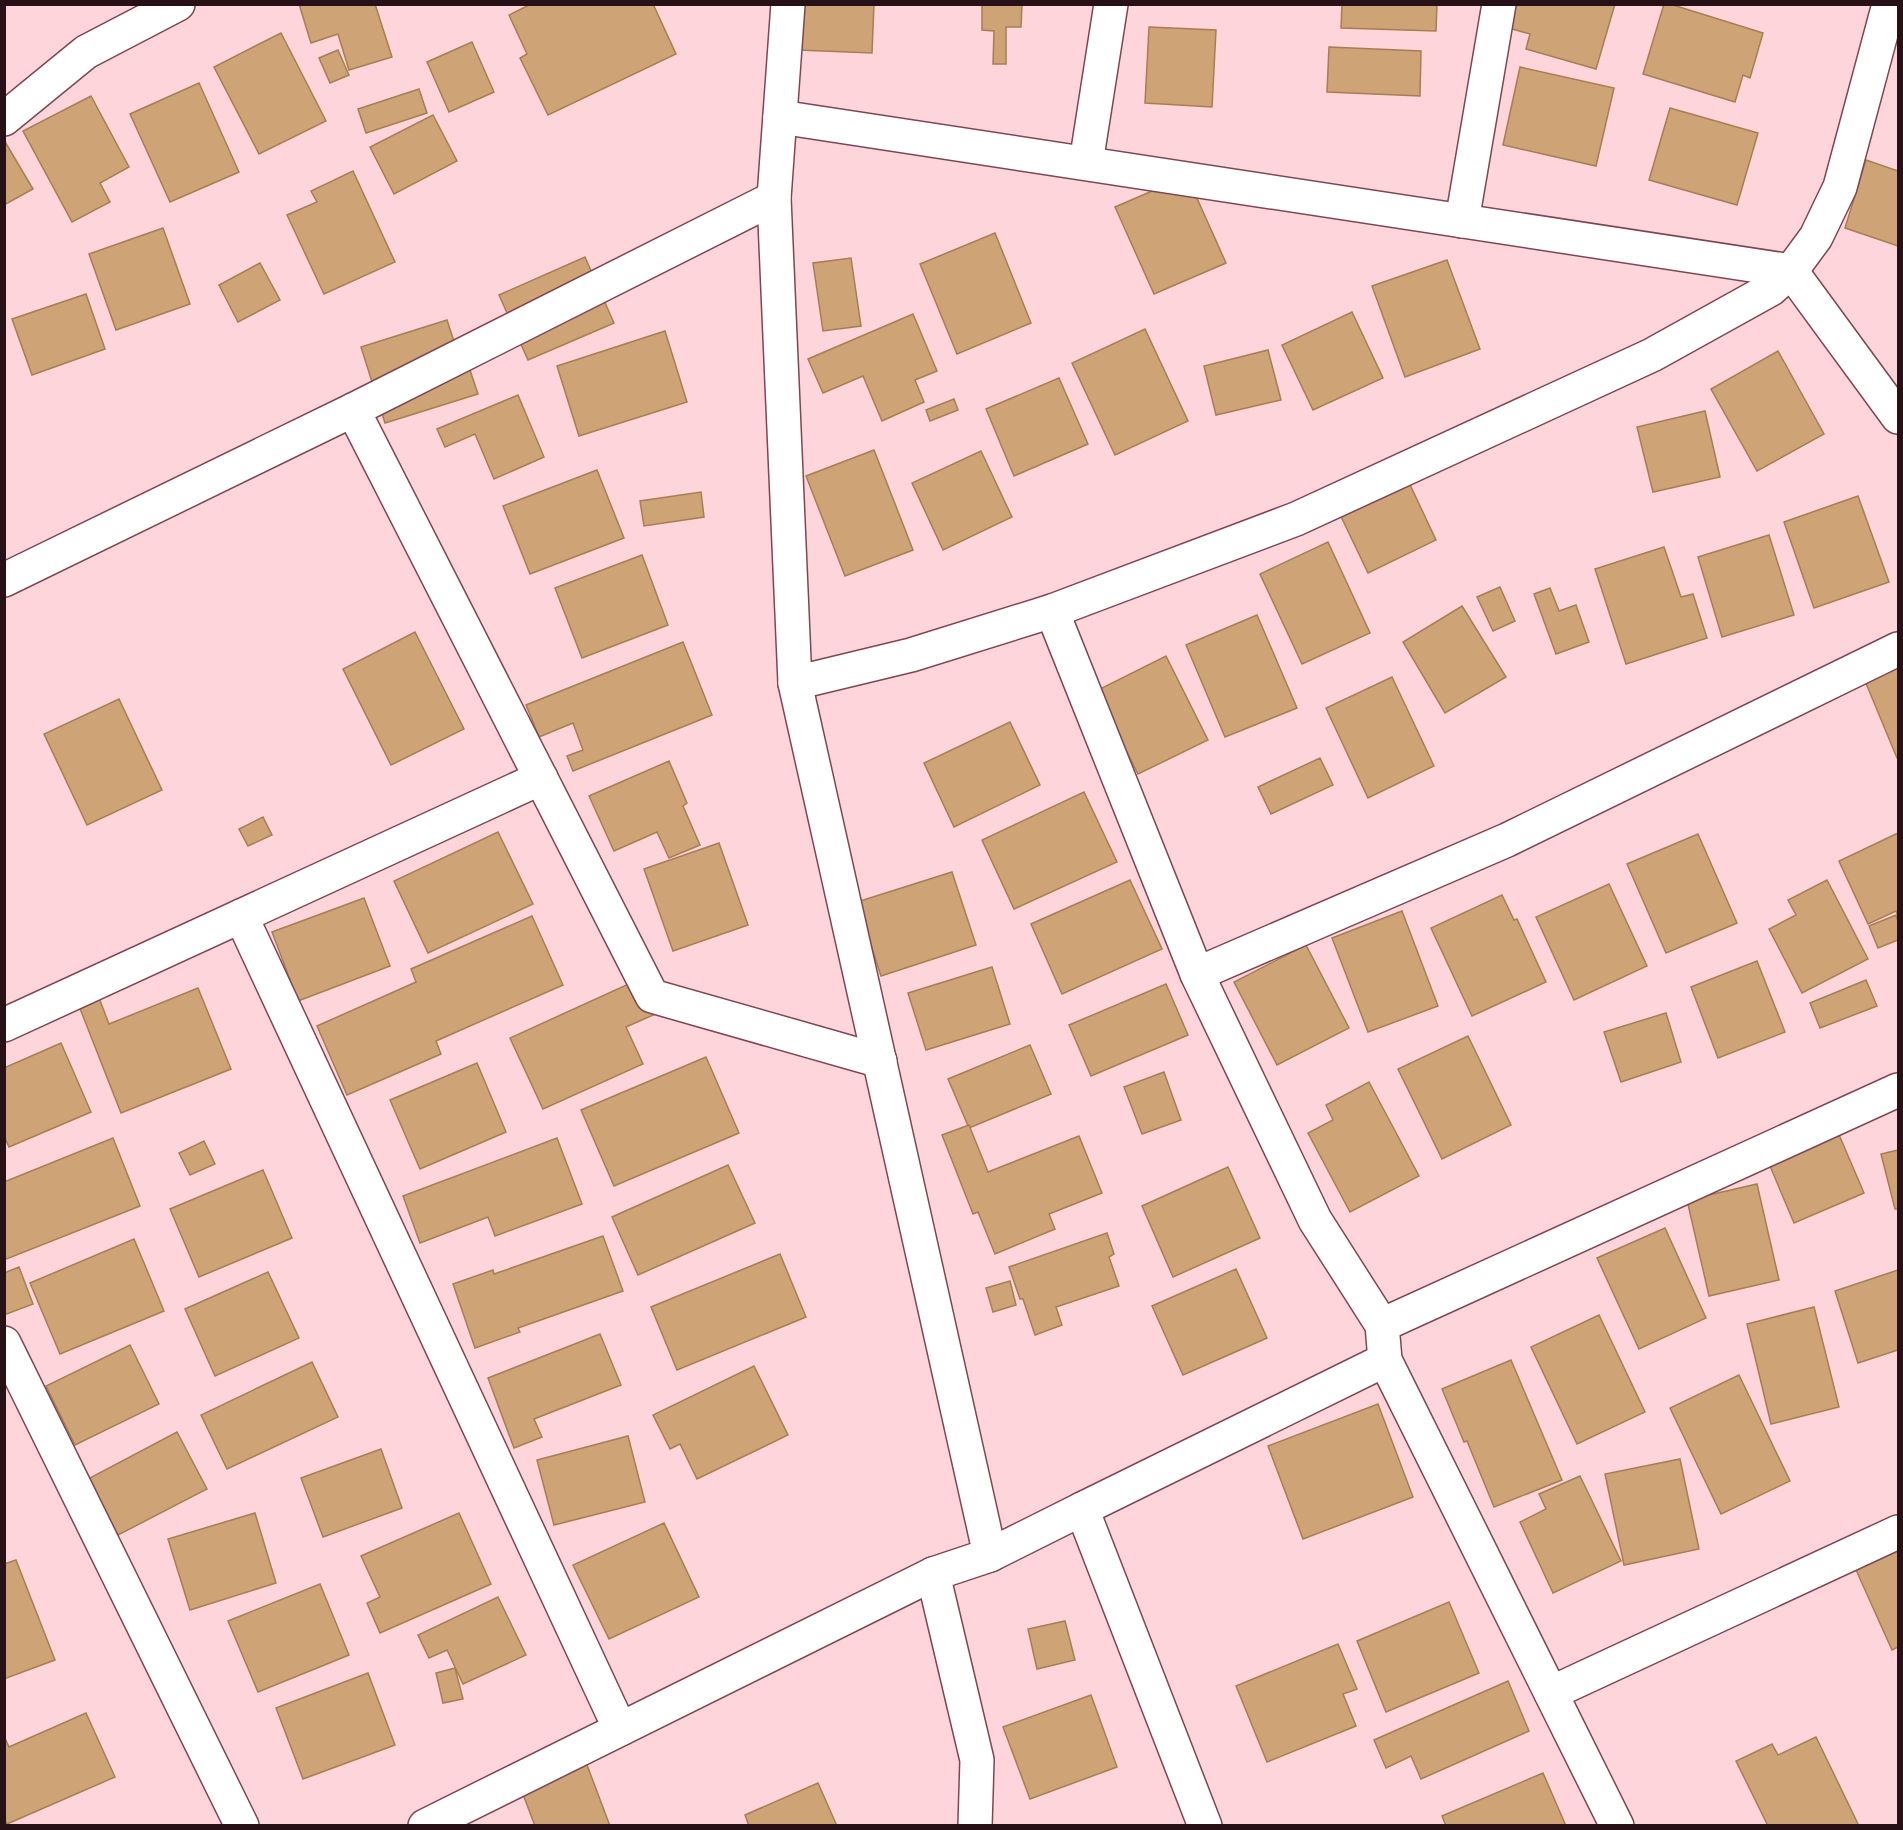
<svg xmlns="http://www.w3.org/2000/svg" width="1903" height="1830" font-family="'Sofia Sans Condensed',sans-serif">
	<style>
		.building { fill: #cea376; stroke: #a77e52; stroke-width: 1.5 }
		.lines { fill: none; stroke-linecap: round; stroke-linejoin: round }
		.minor-casing { stroke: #7f4652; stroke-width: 36 }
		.minor { stroke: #fff; stroke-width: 33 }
	</style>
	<rect width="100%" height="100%" fill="#fed5db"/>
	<g class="building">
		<path d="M299 4H375L392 57 349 70 338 34 311 43Z"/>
		<path d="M531 4H653L676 54 548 115 520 58 527 54 509 15Z"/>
		<path d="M774 4H874L872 53 773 49Z"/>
		<path d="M982 4H1022L1021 27H1006V64H993L994 31 982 30Z"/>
		<path d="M1342 4H1437L1436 31 1341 28Z"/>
		<path d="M1504 4H1615L1596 69 1526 49 1530 34 1498 25Z"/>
		<path d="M1664 4H1670L1763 33 1750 78 1743 75 1735 102 1643 74Z"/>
		<path d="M1149 27 1216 30 1212 107 1145 103Z"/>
		<path d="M281 33 326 121 259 154 214 67Z"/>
		<path d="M472 42 494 92 449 112 427 62Z"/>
		<path d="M1329 47 1421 51 1420 96 1327 92Z"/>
		<path d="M338 50 349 75 330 83 319 58Z"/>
		<path d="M1520 67 1614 88 1596 166 1503 145Z"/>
		<path d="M199 83 239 172 170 202 130 114Z"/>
		<path d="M419 89 427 113 366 133 358 109Z"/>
		<path d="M91 96 129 167 100 183 110 202 72 222 23 131Z"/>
		<path d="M1670 108 1758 133 1737 205 1649 180Z"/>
		<path d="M433 115 457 161 394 194 370 147Z"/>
		<path d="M4 140 33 189 4 205Z"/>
		<path d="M1866 160 1898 171V246L1845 228Z"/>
		<path d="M353 171 395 262 324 294 287 215 317 202 311 191Z"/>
		<path d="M1187 176 1226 263 1154 294 1115 207Z"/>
		<path d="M163 228 190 304 116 330 89 254Z"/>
		<path d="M995 233 1031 323 957 354 920 264Z"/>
		<path d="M585 257 614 323 528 360 499 295Z"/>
		<path d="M851 258 861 326 823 331 813 263Z"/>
		<path d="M1447 260 1480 349 1405 377 1372 286Z"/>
		<path d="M260 263 280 300 238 322 219 285Z"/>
		<path d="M86 294 105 349 32 375 12 319Z"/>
		<path d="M1352 312 1383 378 1313 410 1282 345Z"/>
		<path d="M913 314 937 371 915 380 924 402 882 421 863 376 823 393 808 359Z"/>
		<path d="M447 320 461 363 467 361 478 394 385 423 361 347Z"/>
		<path d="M1145 329 1188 421 1115 455 1072 363Z"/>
		<path d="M665 331 687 402 579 436 557 366Z"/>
		<path d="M1268 350 1281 400 1216 415 1204 366Z"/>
		<path d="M1778 351 1824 434 1757 471 1711 389Z"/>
		<path d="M1059 378 1088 444 1014 476 986 409Z"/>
		<path d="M518 395 544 457 494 479 475 434 445 447 437 429Z"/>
		<path d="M954 399 958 410 930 421 926 410Z"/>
		<path d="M1705 411 1720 477 1653 492 1637 427Z"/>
		<path d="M874 450 913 550 845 576 806 476Z"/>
		<path d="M981 451 1012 517 943 550 912 483Z"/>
		<path d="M597 470 624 538 530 574 503 506Z"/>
		<path d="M1405 474 1436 540 1368 573 1336 506Z"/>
		<path d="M701 492 704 517 644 526 640 501Z"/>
		<path d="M1858 496 1889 582 1814 608 1784 522Z"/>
		<path d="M1769 535 1794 615 1722 637 1698 557Z"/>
		<path d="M1328 542 1370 633 1302 664 1260 574Z"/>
		<path d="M1664 547 1681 597 1693 594 1707 638 1626 664 1595 569Z"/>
		<path d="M642 555 668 625 582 658 555 588Z"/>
		<path d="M1500 587 1515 621 1493 631 1477 597Z"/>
		<path d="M1550 588 1559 611 1576 605 1589 642 1556 654 1534 594Z"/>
		<path d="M1462 606 1506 677 1445 713 1403 642Z"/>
		<path d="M1257 615 1297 708 1225 737 1186 645Z"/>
		<path d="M415 632 464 729 391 765 343 669Z"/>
		<path d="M683 642 712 715 573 771 567 756 583 750 573 723 539 737 526 705Z"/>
		<path d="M1166 656 1208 740 1138 774 1096 691Z"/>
		<path d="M1898 667V758H1897L1865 681Z"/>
		<path d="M1392 677 1434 766 1368 798 1326 708Z"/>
		<path d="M119 699 162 790 87 825 44 734Z"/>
		<path d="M1010 722 1040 785 954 827 924 763Z"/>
		<path d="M1320 758 1333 785 1271 814 1258 787Z"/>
		<path d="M669 761 687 803 683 806 700 845 669 858 657 832 614 851 589 796Z"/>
		<path d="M1084 792 1117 862 1014 909 982 840Z"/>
		<path d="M263 817 272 835 248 846 239 829Z"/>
		<path d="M498 832 533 904 428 953 394 881Z"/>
		<path d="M1898 833V916L1896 911 1868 924 1839 861Z"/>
		<path d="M1698 834 1737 923 1666 953 1627 864Z"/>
		<path d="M719 843 748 925 673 951 644 869Z"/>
		<path d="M952 872 976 945 881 976 857 902Z"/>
		<path d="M1130 880 1162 949 1062 994 1031 924Z"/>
		<path d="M1827 880 1868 959 1802 993 1769 929 1796 915 1788 900Z"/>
		<path d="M1609 884 1647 966 1574 1000 1536 917Z"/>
		<path d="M1502 895 1514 920 1517 919 1546 982 1472 1016 1431 928Z"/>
		<path d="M364 898 390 966 298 1001 272 932Z"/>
		<path d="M1402 911 1438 1006 1368 1032 1332 938Z"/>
		<path d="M1896 915 1898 922V940L1878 948 1869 926Z"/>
		<path d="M532 916 563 985 436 1041 441 1054 347 1095 317 1026 416 982 411 969Z"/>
		<path d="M1306 945 1349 1028 1277 1065 1234 982Z"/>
		<path d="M1757 961 1785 1032 1718 1058 1691 987Z"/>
		<path d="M992 967 1010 1024 926 1050 908 993Z"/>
		<path d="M644 977 660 1012 626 1027 643 1064 543 1109 510 1038Z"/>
		<path d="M1866 980 1877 1006 1820 1028 1810 1003Z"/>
		<path d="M1166 984 1188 1035 1091 1076 1069 1025Z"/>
		<path d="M198 988 231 1069 121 1113 79 1006 99 998 109 1024Z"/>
		<path d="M1666 1013 1681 1062 1621 1082 1604 1032Z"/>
		<path d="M1468 1036 1511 1125 1442 1159 1398 1069Z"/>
		<path d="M61 1043 91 1112 9 1147 4 1136V1068Z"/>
		<path d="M1030 1045 1051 1094 969 1128 948 1079Z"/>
		<path d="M706 1057 739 1133 614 1186 581 1110Z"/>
		<path d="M477 1063 506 1132 420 1169 390 1100Z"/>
		<path d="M1164 1072 1181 1120 1142 1134 1124 1087Z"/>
		<path d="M1369 1082 1419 1176 1350 1212 1308 1133 1333 1120 1326 1105Z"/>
		<path d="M969 1125 988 1172 1079 1136 1102 1193 1049 1214 1055 1229 995 1254 978 1212 973 1214 942 1135Z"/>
		<path d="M1837 1130 1864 1193 1794 1223 1767 1159Z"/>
		<path d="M113 1138 140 1206 4 1260V1182Z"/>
		<path d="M557 1138 582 1204 495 1236 488 1217 420 1243 403 1196Z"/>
		<path d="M204 1141 215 1164 190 1175 179 1153Z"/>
		<path d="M1898 1150V1209H1895L1881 1154Z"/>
		<path d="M728 1165 755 1223 638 1275 612 1217Z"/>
		<path d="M1228 1167 1260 1238 1173 1277 1142 1206Z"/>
		<path d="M263 1170 292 1238 199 1277 170 1209Z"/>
		<path d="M1757 1184 1779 1280 1709 1296 1687 1200Z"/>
		<path d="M1665 1228 1706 1318 1639 1349 1597 1258Z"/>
		<path d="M1107 1233 1114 1254 1109 1257 1119 1286 1056 1307 1062 1325 1035 1335 1023 1299H1020L1009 1267Z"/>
		<path d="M603 1236 623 1291 518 1328 520 1332 475 1348 453 1284 493 1270 494 1274Z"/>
		<path d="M134 1239 164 1311 60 1354 30 1283Z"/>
		<path d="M780 1254 806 1317 677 1370 651 1307Z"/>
		<path d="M19 1267 33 1304 4 1315V1273Z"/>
		<path d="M1236 1269 1267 1338 1183 1375 1152 1306Z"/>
		<path d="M1898 1270V1350L1858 1363 1835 1291Z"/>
		<path d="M268 1272 299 1338 215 1376 185 1309Z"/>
		<path d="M1010 1281 1016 1305 993 1312 986 1288Z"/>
		<path d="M1814 1307 1839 1407 1771 1424 1747 1324Z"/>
		<path d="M1599 1315 1645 1412 1577 1444 1531 1347Z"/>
		<path d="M600 1334 621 1385 534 1419 542 1437 514 1448 488 1378Z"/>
		<path d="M130 1345 159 1404 75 1445 46 1386Z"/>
		<path d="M1511 1360 1562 1480 1494 1507 1467 1441 1464 1442 1442 1389Z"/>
		<path d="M312 1362 338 1417 227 1469 201 1415Z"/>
		<path d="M754 1366 788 1435 697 1479 680 1444 670 1449 653 1415Z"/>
		<path d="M1739 1375 1790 1481 1721 1514 1670 1408Z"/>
		<path d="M1378 1404 1413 1497 1303 1539 1268 1446Z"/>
		<path d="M177 1432 207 1489 118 1535 88 1479Z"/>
		<path d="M628 1436 645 1502 554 1525 537 1460Z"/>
		<path d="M381 1449 402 1508 323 1537 301 1478Z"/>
		<path d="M1680 1459 1699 1549 1624 1565 1605 1474Z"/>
		<path d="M1580 1476 1621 1561 1553 1593 1520 1522 1546 1509 1539 1494Z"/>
		<path d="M255 1513 276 1583 190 1610 168 1539Z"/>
		<path d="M459 1513 491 1584 380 1633 367 1603 380 1597 361 1556Z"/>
		<path d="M664 1523 699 1597 609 1639 573 1565Z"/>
		<path d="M1898 1541V1647L1892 1650 1852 1561Z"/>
		<path d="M16 1560 55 1660 4 1679V1564Z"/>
		<path d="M320 1584 349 1655 258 1692 228 1621Z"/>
		<path d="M498 1597 526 1655 463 1684 447 1650 429 1658 418 1635Z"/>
		<path d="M1449 1602 1479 1673 1386 1712 1357 1641Z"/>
		<path d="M1065 1621 1075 1660 1037 1669 1028 1629Z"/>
		<path d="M1338 1644 1357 1689 1343 1694 1356 1726 1267 1762 1236 1686Z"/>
		<path d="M455 1668 463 1699 443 1703 436 1673Z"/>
		<path d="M368 1673 395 1745 303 1779 276 1708Z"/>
		<path d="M1508 1681 1529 1731 1421 1779 1411 1756 1386 1768 1374 1740Z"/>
		<path d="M1091 1695 1117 1767 1030 1799 1003 1727Z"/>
		<path d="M86 1713 115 1777 7 1824 4 1819V1736L9 1747Z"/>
		<path d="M1816 1737 1859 1826H1768L1736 1761 1772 1744 1778 1755Z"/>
		<path d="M587 1765 610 1826H535L521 1789Z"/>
		<path d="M1543 1773 1566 1826H1446L1442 1816Z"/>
		<path d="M818 1783 837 1826H749L745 1815Z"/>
	</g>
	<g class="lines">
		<defs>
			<g id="minor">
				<path d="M788 4 774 198 795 683 990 1555"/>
				<path d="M780 117 1791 271 1898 417"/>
				<path d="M4 119 86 52 178 4"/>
				<path d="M1086 163 1111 4"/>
				<path d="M1462 221 1499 4"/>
				<path d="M353 410 652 996 880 1061"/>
				<path d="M4 580 353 410 774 198"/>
				<path d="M1052 611 1197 974 1315 1220 1382 1325 1385 1360 1617 1826"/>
				<path d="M795 683 911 655 1052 611 1296 519 1652 355 1771 289 1791 271 1816 237 1840 187 1889 4"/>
				<path d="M241 916 620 1729"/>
				<path d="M1197 974 1507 840 1898 649"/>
				<path d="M4 1025 541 778"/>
				<path d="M1382 1325 1898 1090"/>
				<path d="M4 1343 242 1826"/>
				<path d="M1082 1509 1385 1360"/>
				<path d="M1551 1693 1898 1532"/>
				<path d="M425 1826 933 1574"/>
				<path d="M975 1826 977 1760 933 1574 990 1555 1082 1509 1205 1826"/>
			</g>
		</defs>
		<use href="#minor" class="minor-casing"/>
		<use href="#minor" class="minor"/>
	</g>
	<rect width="1903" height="1830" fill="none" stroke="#281116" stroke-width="12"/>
</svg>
